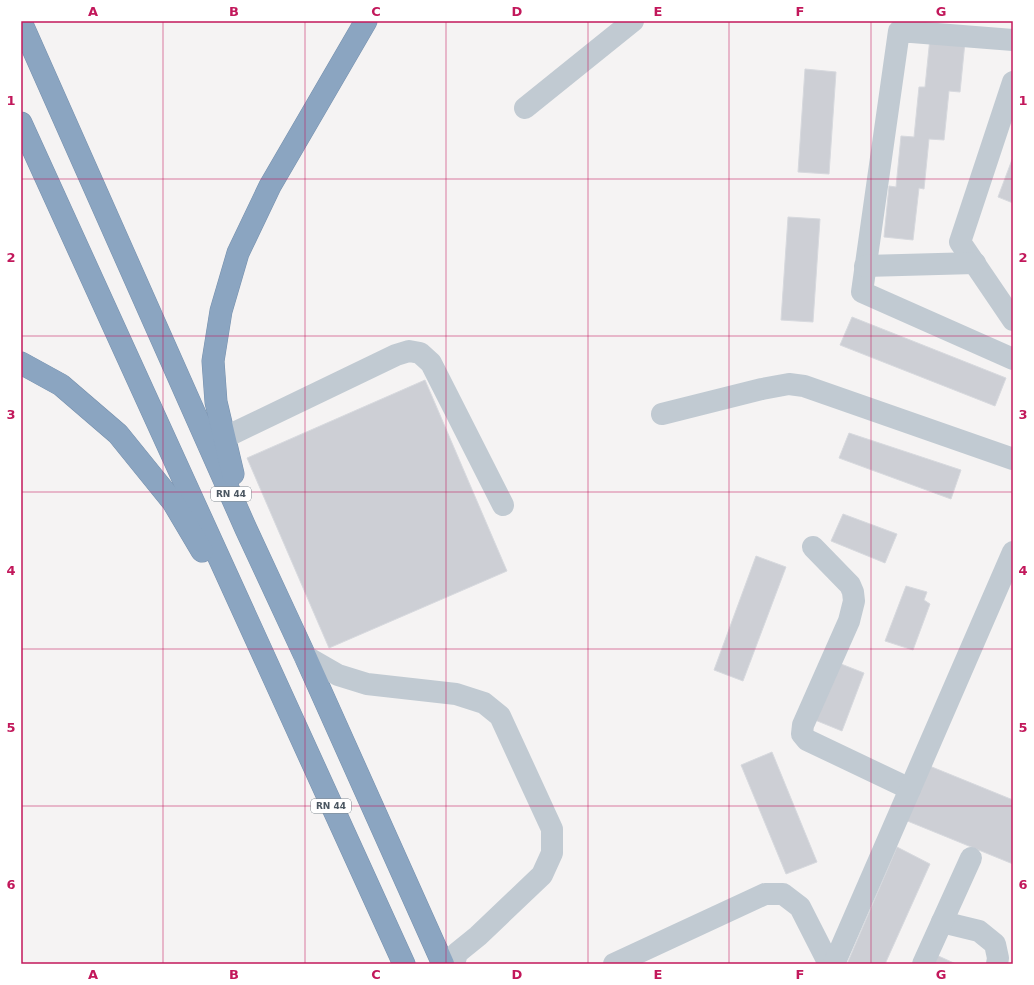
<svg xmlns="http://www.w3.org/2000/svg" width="1034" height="985" font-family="'DejaVu Sans',sans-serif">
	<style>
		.building { fill: #cdcfd5; stroke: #d7d9de }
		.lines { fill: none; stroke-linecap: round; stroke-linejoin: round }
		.highway-casing { stroke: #7690ad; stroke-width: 23 }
		.minor { stroke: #c1cad2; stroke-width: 22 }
		.highway { stroke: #8ba5c1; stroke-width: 22 }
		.grid { fill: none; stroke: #c2185b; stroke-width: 1; stroke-opacity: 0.55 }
		.labels { text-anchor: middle; stroke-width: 3; stroke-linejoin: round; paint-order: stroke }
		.shield { fill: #fff; stroke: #808990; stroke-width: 1 }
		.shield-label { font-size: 9px; font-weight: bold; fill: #4a5661 }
		.neatline { fill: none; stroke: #c2185b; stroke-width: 1.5 }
		.grid-label { font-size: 13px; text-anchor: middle; font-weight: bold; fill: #c2185b }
	</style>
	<rect width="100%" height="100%" fill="#f5f3f3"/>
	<g class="building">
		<path d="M930 38 965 42 960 92 949 91 944 140 929 139 924 189 919 188 913 240 884 237 889 186 896 187 901 136 914 137 919 87H925Z"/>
		<path d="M805 69 836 72 829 174 798 172Z"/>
		<path d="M1013 157V203L998 197Z"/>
		<path d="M788 217 820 219 813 322 781 320Z"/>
		<path d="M852 317 1006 378 995 406 840 345Z"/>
		<path d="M425 380 507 571 329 648 247 458Z"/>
		<path d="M849 433 961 470 951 499 839 458Z"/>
		<path d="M843 514 897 534 885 563 831 541Z"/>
		<path d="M756 556 786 567 743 681 714 670Z"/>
		<path d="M906 586 927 592 924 600 930 604 913 650 885 641Z"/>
		<path d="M836 662 864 673 842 731 815 720Z"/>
		<path d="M772 752 817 862 786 874 741 765Z"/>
		<path d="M927 765 1013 800V864L905 820Z"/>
		<path d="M897 847 930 864 885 964H847Z"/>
		<path d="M934 954 956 964H930Z"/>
	</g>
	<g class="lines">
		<defs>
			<g id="highway">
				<path d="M21 22 246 529 305 656 443 964"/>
				<path d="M21 123 404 964"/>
				<path d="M21 363 61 385 118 434 173 502 202 551"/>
				<path d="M233 474 216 402 213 361 221 311 238 253 270 186 366 21"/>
			</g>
		</defs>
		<use href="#highway" class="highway-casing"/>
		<g class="minor">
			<path d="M1013 40 899 31 862 292 1013 359"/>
			<path d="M1013 82 960 242 1013 320"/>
			<path d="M525 108 633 21"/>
			<path d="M865 266 975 263"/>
			<path d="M662 414 762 389 789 384 804 386 1013 459"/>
			<path d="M209 445 396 355 409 351 420 353 431 363 503 505"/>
			<path d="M813 547 850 585 853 592 854 601 849 621 803 725 802 734 807 740 910 789"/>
			<path d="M305 656 338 675 367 684 456 694 484 703 500 716 552 829V853L542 875 478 936 457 953 454 964"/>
			<path d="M942 922 979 931 995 944 998 958 997 964"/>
			<path d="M614 964 765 894H783L800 907 829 964"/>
			<path d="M834 964 1013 552"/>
			<path d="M923 964 971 858"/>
		</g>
		<use href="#highway" class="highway"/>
	</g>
	<path class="grid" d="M163 21V964M305 21V964M446 21V964M588 21V964M729 21V964M871 21V964M21 179H1013M21 336H1013M21 492H1013M21 649H1013M21 806H1013"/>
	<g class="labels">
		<g class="shield">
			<rect x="211" y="487" width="40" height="14" rx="3"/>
			<rect x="311" y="799" width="40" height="14" rx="3"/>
		</g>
		<g class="shield-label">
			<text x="231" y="497">RN 44</text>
			<text x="331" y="809">RN 44</text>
		</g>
	</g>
	<rect width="1034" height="985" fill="none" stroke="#ffffff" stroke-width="44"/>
	<rect x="22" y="22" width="990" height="941" class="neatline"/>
	<g class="grid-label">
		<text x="93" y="16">A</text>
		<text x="234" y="16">B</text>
		<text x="376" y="16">C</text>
		<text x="517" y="16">D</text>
		<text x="658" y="16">E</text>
		<text x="800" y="16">F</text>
		<text x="941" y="16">G</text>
		<text x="11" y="105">1</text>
		<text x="1023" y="105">1</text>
		<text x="11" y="262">2</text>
		<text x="1023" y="262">2</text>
		<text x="11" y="419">3</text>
		<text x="1023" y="419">3</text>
		<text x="11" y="575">4</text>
		<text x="1023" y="575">4</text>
		<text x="11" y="732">5</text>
		<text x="1023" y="732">5</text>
		<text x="11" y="889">6</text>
		<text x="1023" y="889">6</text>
		<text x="93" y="979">A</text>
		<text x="234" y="979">B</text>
		<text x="376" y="979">C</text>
		<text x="517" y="979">D</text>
		<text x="658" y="979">E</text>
		<text x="800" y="979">F</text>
		<text x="941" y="979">G</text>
	</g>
</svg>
